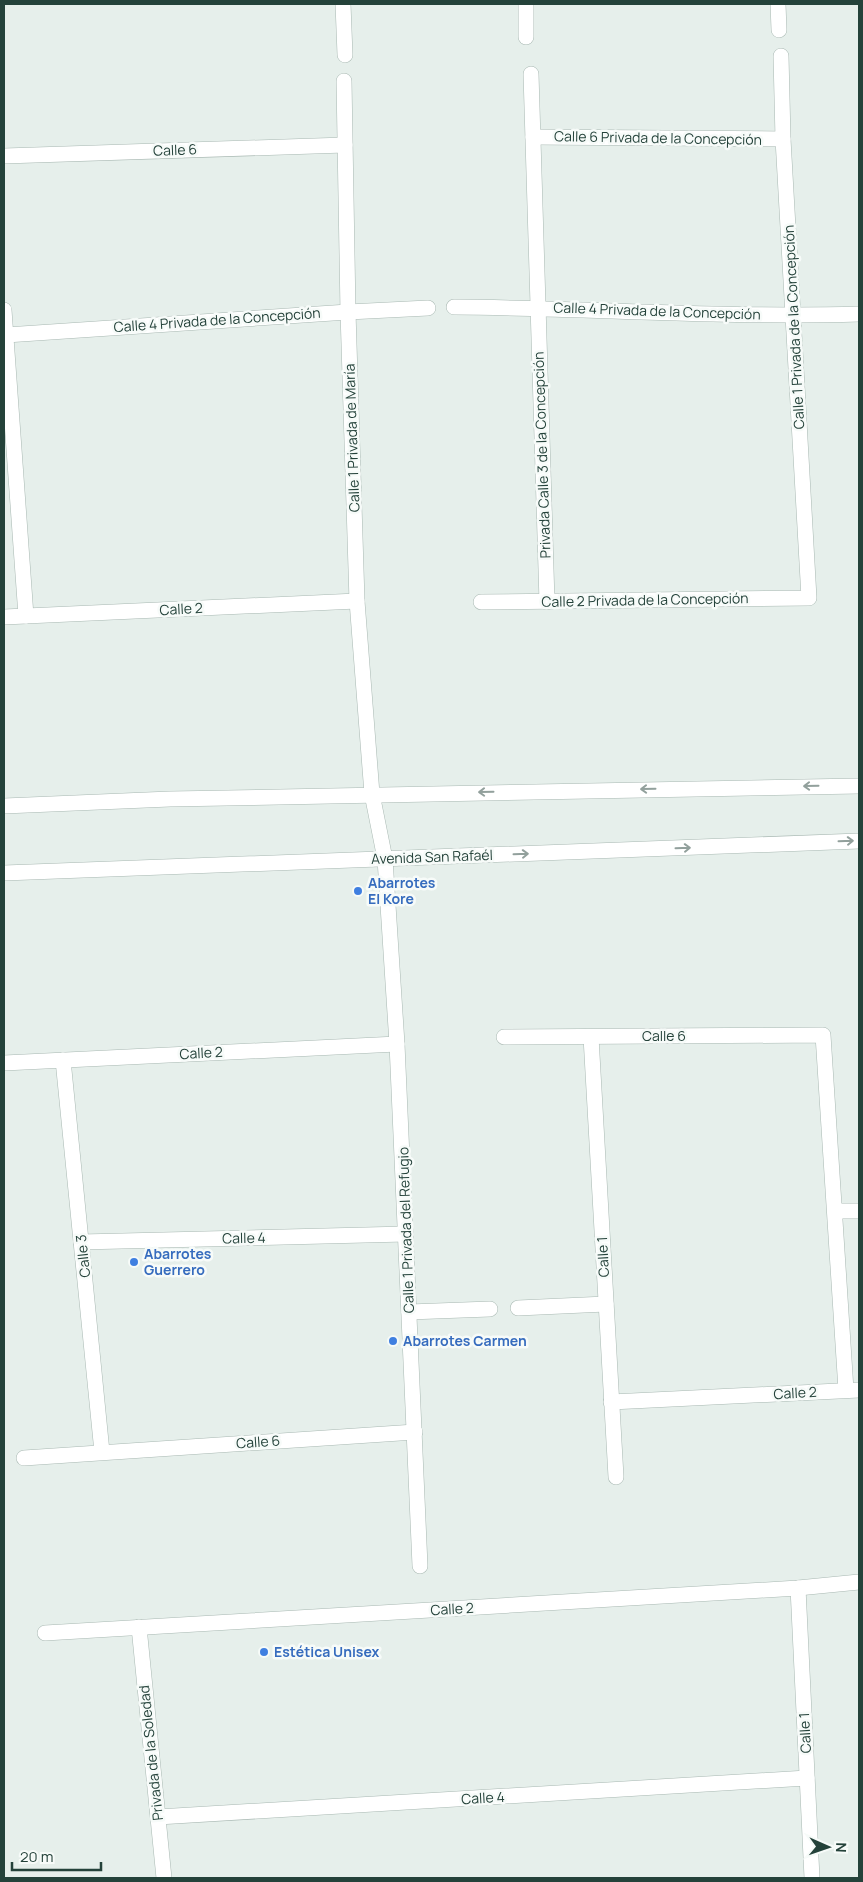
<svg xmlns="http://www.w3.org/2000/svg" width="863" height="1882" font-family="Manrope,sans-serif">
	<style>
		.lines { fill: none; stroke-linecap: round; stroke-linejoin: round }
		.minor-casing { stroke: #a8b8b2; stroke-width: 16 }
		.minor { stroke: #fff; stroke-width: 15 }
		.oneway { stroke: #92a09c }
		.shop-dot { fill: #3f7fe0; stroke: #f7fbf9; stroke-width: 2 }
		.labels { text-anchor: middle; stroke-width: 5; stroke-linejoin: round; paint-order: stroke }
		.street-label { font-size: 14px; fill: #24423a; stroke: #f7fbf9 }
		.shop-label { font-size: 14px; font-weight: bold; fill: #366cbe; stroke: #f7fbf9; text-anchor: start }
	</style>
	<rect width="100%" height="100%" fill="#e6efeb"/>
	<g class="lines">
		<defs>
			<g id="minor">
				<path d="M343 4 345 55"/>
				<path d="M778 4 779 30"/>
				<path d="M526 37V4"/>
				<path d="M531 74 547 602"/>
				<path d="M344 81 348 312 357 601 372 794 385 859 397 1044 420 1566"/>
				<path d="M533 137 783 139"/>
				<path d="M4 156 345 145"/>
				<path d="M454 307C589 308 724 318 859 314"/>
				<path d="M4 310 26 616"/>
				<path d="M6 335 348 312 428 308"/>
				<path d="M481 602 809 598 783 139 781 56"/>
				<path d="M4 617 357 601"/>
				<path d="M4 806 170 799 859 786"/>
				<path d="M4 873 859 841"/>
				<path d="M504 1037 823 1035 846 1390"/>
				<path d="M591 1037 616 1477"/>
				<path d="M63 1060 102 1452"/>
				<path d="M4 1063 397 1044"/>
				<path d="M835 1211H859"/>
				<path d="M81 1242 406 1234"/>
				<path d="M518 1308 606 1304"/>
				<path d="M409 1312 490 1309"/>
				<path d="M611 1402 859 1390"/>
				<path d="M24 1458 415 1432"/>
				<path d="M798 1588 812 1878"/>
				<path d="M139 1627 164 1878"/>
				<path d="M45 1633 798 1588 859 1582"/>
				<path d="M158 1817 807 1778"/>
			</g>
		</defs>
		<use href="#minor" class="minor-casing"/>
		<use href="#minor" class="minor"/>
	</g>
	<defs><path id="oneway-shaft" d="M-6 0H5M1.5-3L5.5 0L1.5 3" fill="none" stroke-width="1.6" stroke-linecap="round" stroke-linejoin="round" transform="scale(1.25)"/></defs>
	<g class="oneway">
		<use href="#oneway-shaft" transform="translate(811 786) rotate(179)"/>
		<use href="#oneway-shaft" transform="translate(648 789) rotate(179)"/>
		<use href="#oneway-shaft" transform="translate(486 792) rotate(179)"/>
		<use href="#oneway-shaft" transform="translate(846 841) rotate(-2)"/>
		<use href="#oneway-shaft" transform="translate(683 848) rotate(-2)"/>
		<use href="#oneway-shaft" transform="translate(521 854) rotate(-2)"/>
	</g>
	<g class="shop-dot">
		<circle cx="358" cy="891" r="5"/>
		<circle cx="134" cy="1262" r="5"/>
		<circle cx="393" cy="1341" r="5"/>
		<circle cx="264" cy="1652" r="5"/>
	</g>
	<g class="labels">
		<g class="street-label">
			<text transform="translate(658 138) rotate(1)" y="5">Calle 6 Privada de la Concepción</text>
			<text transform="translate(175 150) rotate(-2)" y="5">Calle 6</text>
			<text transform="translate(657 311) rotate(2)" y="5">Calle 4 Privada de la Concepción</text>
			<text transform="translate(217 320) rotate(-4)" y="5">Calle 4 Privada de la Concepción</text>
			<text transform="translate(794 327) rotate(-93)" y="5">Calle 1 Privada de la Concepción</text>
			<text transform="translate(352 438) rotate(-92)" y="5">Calle 1 Privada de María</text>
			<text transform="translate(542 455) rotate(-92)" y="5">Privada Calle 3 de la Concepción</text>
			<text transform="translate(645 600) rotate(-1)" y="5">Calle 2 Privada de la Concepción</text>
			<text transform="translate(181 609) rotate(-3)" y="5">Calle 2</text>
			<text transform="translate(432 857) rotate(-2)" y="5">Avenida San Rafaél</text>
			<text x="664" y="1041">Calle 6</text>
			<text transform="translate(201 1053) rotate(-3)" y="5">Calle 2</text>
			<text transform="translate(406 1230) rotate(-92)" y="5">Calle 1 Privada del Refugio</text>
			<text transform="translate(244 1238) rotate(-1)" y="5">Calle 4</text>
			<text transform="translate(83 1256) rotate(-96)" y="5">Calle 3</text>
			<text transform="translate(603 1257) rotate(-93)" y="5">Calle 1</text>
			<text transform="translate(795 1393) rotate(-3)" y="5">Calle 2</text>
			<text transform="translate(258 1442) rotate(-4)" y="5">Calle 6</text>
			<text transform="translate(452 1609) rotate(-3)" y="5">Calle 2</text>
			<text transform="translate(805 1733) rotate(-93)" y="5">Calle 1</text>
			<text transform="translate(151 1753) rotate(-96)" y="5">Privada de la Soledad</text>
			<text transform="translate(483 1798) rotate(-3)" y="5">Calle 4</text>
		</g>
		<g class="shop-label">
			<text x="368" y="888">Abarrotes<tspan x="368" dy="16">El Kore</tspan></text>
			<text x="144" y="1259">Abarrotes<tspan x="144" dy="16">Guerrero</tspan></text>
			<text x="403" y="1346">Abarrotes Carmen</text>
			<text x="274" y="1657">Estética Unisex</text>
		</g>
	</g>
	<rect width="863" height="1882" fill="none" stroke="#24423a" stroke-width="10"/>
	<g transform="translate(828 1847) rotate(92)" stroke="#f7fbf9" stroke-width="4" paint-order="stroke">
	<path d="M0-4L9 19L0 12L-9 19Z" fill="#24423a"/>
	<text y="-8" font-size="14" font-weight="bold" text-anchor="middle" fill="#24423a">N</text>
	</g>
	<path d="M12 1862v8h89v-8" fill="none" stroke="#24423a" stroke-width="2.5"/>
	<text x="20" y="1862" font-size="15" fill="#24423a" stroke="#f7fbf9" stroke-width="4" paint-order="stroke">20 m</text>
</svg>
